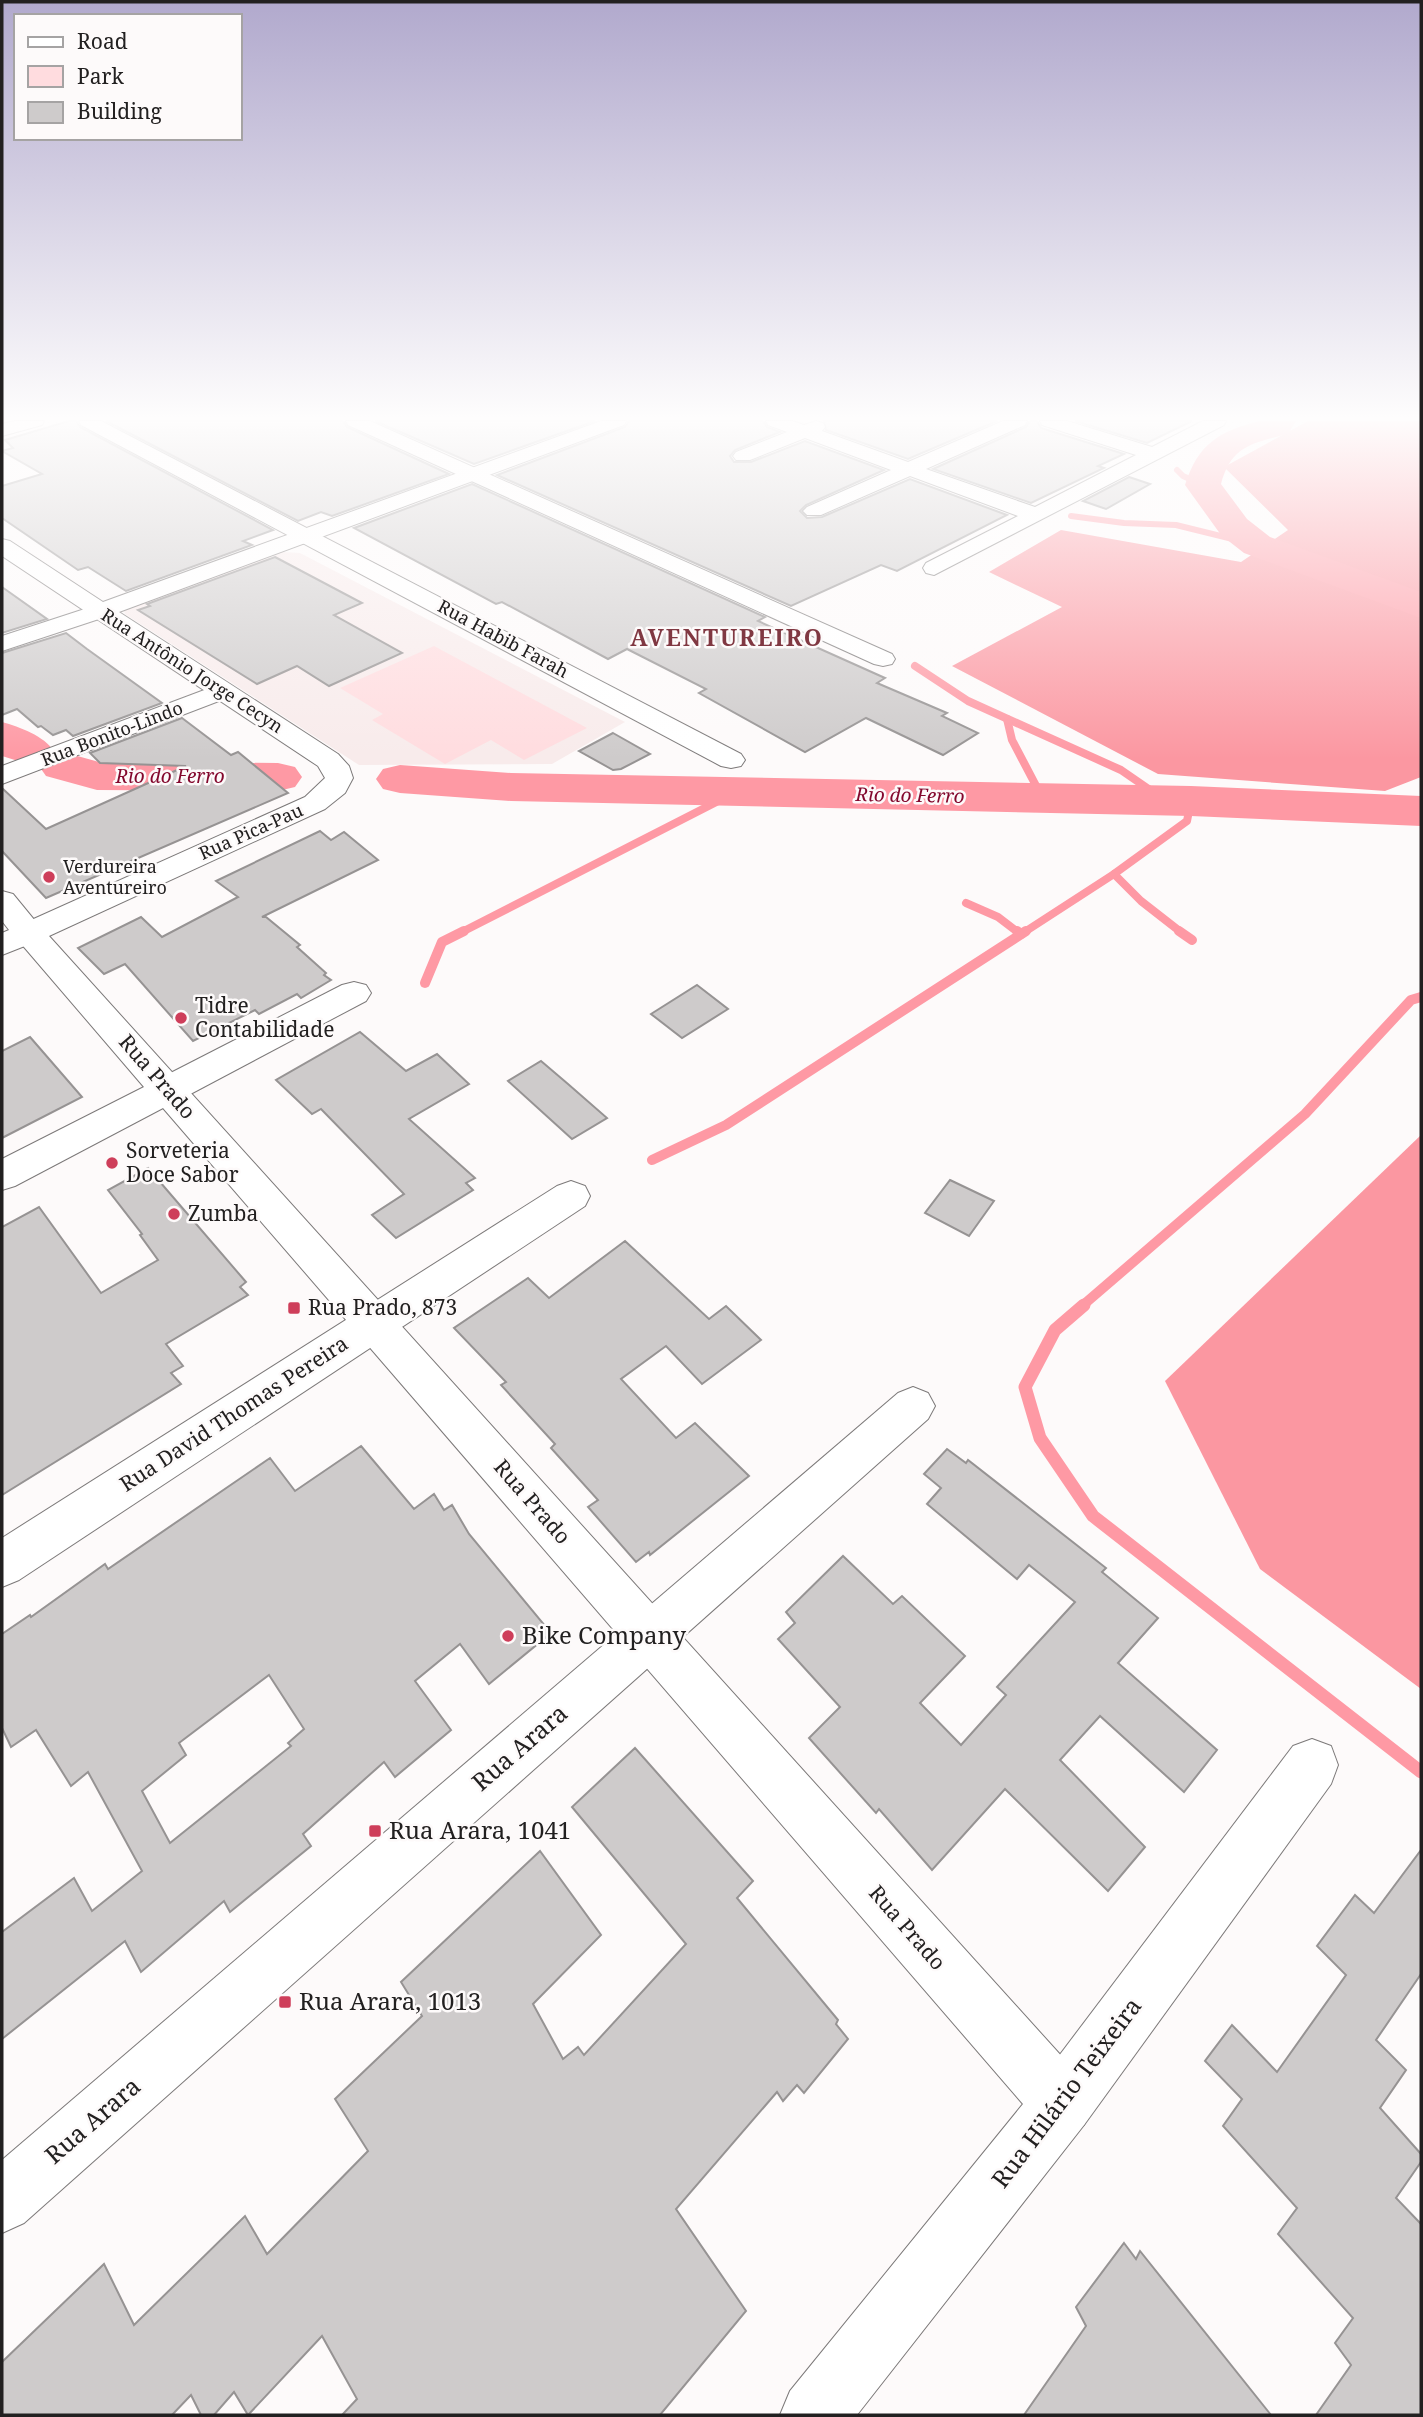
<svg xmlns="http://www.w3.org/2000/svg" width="1423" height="2417" font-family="'Noto Serif',serif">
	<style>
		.built { fill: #f8ebeb }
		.green { fill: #ffdcdf }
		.forest { fill: #fb97a1 }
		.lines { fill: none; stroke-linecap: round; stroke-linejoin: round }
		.stream-far3 { stroke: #fe99a4; stroke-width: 6 }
		.stream-far2 { stroke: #fe99a4; stroke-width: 8 }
		.stream-far1 { stroke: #fe99a4; stroke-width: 10 }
		.stream { stroke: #fe99a4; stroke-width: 13 }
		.river { fill: #fe99a4; fill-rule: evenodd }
		.building { fill: #cecbcb; stroke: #969393; stroke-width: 2; fill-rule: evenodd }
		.minor-casing { stroke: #7c7979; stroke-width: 2 }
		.tertiary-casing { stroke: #7c7979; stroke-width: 2 }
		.minor { fill: #fff; fill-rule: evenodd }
		.tertiary { fill: #fff; fill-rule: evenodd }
		.poi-dot { fill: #ce3e5a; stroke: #fdfafa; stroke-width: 2.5 }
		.labels { text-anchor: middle; stroke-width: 5; stroke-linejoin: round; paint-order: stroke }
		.far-street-label { font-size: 18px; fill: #222020; stroke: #fdfafa }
		.far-poi-label { font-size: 18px; fill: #222020; stroke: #fdfafa; text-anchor: start }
		.far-water-label { font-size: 19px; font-style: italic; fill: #83082d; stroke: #fdfafa }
		.poi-label { font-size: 21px; fill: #222020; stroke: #fdfafa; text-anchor: start }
		.street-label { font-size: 21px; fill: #222020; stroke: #fdfafa }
		.far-district-label { font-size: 23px; font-weight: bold; letter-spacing: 2px; fill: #803842; stroke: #fdfafa }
		.near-poi-label { font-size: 24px; fill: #222020; stroke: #fdfafa; text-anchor: start }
		.near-street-label { font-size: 24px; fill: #222020; stroke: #fdfafa }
	</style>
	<rect width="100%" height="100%" fill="#fdfafa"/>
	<path class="built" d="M283 552 300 553 625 722 552 764 359 765 125 614 124 611 131 607Z"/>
	<path class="green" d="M434 646 587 728 524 760 491 740 445 764 372 720 383 714 340 688Z"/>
	<g class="forest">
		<path d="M1308 421H1421V777L1385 791 1158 774 952 666 1062 607 989 572 1061 530 1241 562 1288 530 1224 467Z"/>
		<path d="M1421 1135V1689L1260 1569 1165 1381Z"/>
	</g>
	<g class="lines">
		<g class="stream-far3">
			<path d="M1177 470 1183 476 1203 485"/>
			<path d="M1071 516 1124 523 1176 525 1257 545"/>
		</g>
		<g class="stream-far2">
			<path d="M915 666 968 701 1121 770 1166 801"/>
			<path d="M1007 719 1012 740 1043 799"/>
			<path d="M1114 874 1141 901 1182 933"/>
			<path d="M966 903 998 917 1019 933"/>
			<path d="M460 933 734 793"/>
			<path d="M1023 933 1114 874 1187 821 1191 801"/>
		</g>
		<g class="stream-far1">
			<path d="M1017 931 1021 934"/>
			<path d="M1179 931 1192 940"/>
			<path d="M425 983 442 942 464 931"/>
			<path d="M652 1160 726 1125 1026 931"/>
			<path d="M1082 1306 1305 1114 1411 1000 1421 997"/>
		</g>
		<path class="stream" d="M1084 1305 1055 1330 1025 1387 1040 1438 1093 1516 1421 1772"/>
		<g class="river">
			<path d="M1260 421H1296L1288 434C1252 443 1231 446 1221 484L1247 519 1270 537 1421 592V618L1244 553 1221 535 1185 485C1198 444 1219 431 1260 421Z"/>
			<path d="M2 722C20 727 44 736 54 751L52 755 63 752 99 762 278 763 295 767 302 777 295 787 278 791 97 790 46 776 39 766 42 762 31 765 2 756Z"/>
			<path d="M400 765 511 773 1191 786 1421 796V826L1191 816 511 801 400 793 383 789 376 779 383 769Z"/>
		</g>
	</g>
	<g class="building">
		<path d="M69 421H76L80 427 273 530 243 541 252 545 126 591 88 567 78 570 2 518V486L42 474 2 451 13 448 5 440Z"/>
		<path d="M106 421H343L347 427 449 474 332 516 321 512 298 521Z"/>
		<path d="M375 421H595L474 464Z"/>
		<path d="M629 421H763L767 427 780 432 735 450 730 456 734 462H751L805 441 884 470 806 505 800 511 807 518 822 517 910 479 1007 515 897 571 881 565 791 606 497 475 625 427Z"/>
		<path d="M824 421H997L908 459 826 430Z"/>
		<path d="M1030 421H1037L1041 428 1124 454 1098 466 1104 468 1031 503 933 469 1026 427Z"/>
		<path d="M1075 421H1192L1147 443Z"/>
		<path d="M1129 477 1150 484 1106 509 1083 501Z"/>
		<path d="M472 484 765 617 758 621 885 678 877 683 947 713 942 716 978 733 943 755 866 718 805 752 699 693 706 689 627 649 608 659 502 602 496 604 354 528Z"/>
		<path d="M275 557 362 603 334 615 402 653 329 686 297 666 257 684 138 610 150 606 147 604Z"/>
		<path d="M2 587 47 619 2 633Z"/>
		<path d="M66 633 87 649 162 703 73 736 66 730 53 735 41 726 38 727 17 709 2 715V653Z"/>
		<path d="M182 718 231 755 238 752 288 793 46 898 2 851V788L46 829 186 766 100 763 90 753Z"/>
		<path d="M613 733 650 754 621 769 613 770 579 751Z"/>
		<path d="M320 831 331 840 344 832 378 860 262 917H266L300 945 297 947 326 973 324 975 331 980 301 998 297 994 259 1014 255 1010 193 1041 125 964 104 974 78 948 141 917 162 937 238 897 216 881Z"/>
		<path d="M697 985 728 1009 682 1038 651 1014Z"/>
		<path d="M360 1032 406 1071 437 1054 469 1084 409 1119 475 1178 466 1183 473 1190 396 1238 372 1215 404 1194 321 1109 312 1114 276 1080Z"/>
		<path d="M30 1037 82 1097 2 1138V1051Z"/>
		<path d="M541 1061 568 1084 607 1118 572 1139 508 1081Z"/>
		<path d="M148 1168 246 1282 240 1287 248 1295 166 1344 183 1366 171 1373 181 1384 2 1495V1227L39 1207 101 1293 158 1260 140 1235 142 1234 108 1190Z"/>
		<path d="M950 1180 994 1201 969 1236 925 1213Z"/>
		<path d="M625 1241 709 1319 726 1306 761 1340 702 1384 666 1346 621 1379 676 1438 695 1423 749 1476 650 1555 649 1552 636 1562 588 1507 598 1500 551 1448 555 1444 501 1385 506 1382 454 1328 528 1278 549 1298Z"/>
		<path d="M361 1446 414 1509 434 1494 444 1510 452 1505 469 1534 551 1633 489 1684 460 1644 415 1681 451 1730 395 1777 384 1762 303 1834 311 1846 230 1912 224 1901 141 1972 125 1941 2 2039V1932L74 1878 92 1911 142 1871 88 1772 71 1786 36 1730 11 1747 2 1728V1634L30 1615 31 1617 105 1564 108 1569 270 1458 295 1491ZM269 1675 304 1729 288 1743 291 1746 170 1843 142 1791 186 1755 179 1743Z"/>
		<path d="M947 1449 966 1463 968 1460 1106 1568 1102 1572 1158 1618 1118 1663 1217 1750 1184 1792 1100 1716 1060 1760 1145 1847 1108 1891 1005 1789 932 1870 879 1809 876 1813 809 1738 840 1707 778 1639 795 1623 786 1612 843 1556 893 1604 902 1596 965 1656 920 1703 961 1745 1006 1695 997 1687 1075 1602 1029 1565 1017 1579 927 1504 941 1488 924 1474Z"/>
		<path d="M635 1748 753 1881 737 1898 838 2020 836 2024 848 2039 804 2093 797 2085 783 2101 777 2092 676 2209 746 2311 660 2415H342L357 2399 322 2336 248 2415 234 2392 214 2415H201L191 2395 172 2415H2V2362L104 2264 134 2325 245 2216 267 2254 368 2151 335 2099 422 2016 401 1982 540 1851 601 1935 533 2004 563 2059 578 2047 584 2055 686 1944 572 1807Z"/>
		<path d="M1421 1850V1974L1376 2040 1406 2070 1380 2108 1421 2154V2162L1396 2198 1421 2224V2415H1316L1351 2365 1335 2343 1353 2318 1278 2234 1297 2208 1223 2126 1242 2099 1205 2061 1232 2025 1277 2072 1346 1975 1317 1946 1355 1895 1374 1913Z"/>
		<path d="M1124 2243 1136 2259 1140 2251 1271 2415H1024L1086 2326 1076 2307Z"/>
	</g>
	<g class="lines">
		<defs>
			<g id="minor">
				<path d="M15 421H44L42 425 2 436V424Z"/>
				<path d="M79 421H101L741 754 745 760 741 766 731 768 721 766 81 425Z"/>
				<path d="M346 421H370L892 654 895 659 892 664 883 666 874 664 348 425Z"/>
				<path d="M766 421H792L804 425 816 421 823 423 825 427 822 431 908 462 1003 421H1027L1025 425 926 469 1035 507 1136 455 1042 425 1040 421H1067L1152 447 1203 421H1226L1224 425 934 575 926 573 923 568 926 563 1018 516 910 476 821 515H807L803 511 807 507 891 470 805 438 750 460H736L733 456 736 452 787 432 768 425Z"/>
				<path d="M100 604 108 606 112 611 108 616 2 651V636Z"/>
				<path d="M223 683 232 686 236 691 232 696 2 784V766Z"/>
				<path d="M2 891 13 894 45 933 40 940 2 955V933L9 930 2 921Z"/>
				<path d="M354 982 366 985 371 993 366 1001 181 1099 168 1103 155 1099 150 1090 155 1081 342 985Z"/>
				<path d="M571 1181 585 1186 590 1196 585 1206 19 1580 2 1587V1538L557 1186Z"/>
				<path d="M913 1387 928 1393 935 1406 928 1419 24 2223 2 2233V2160L898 1393Z"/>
				<path d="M1312 1739 1331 1746 1338 1765 1331 1784 1084 2125 1062 2133 1040 2125 1032 2103 1040 2081 1293 1746Z"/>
			</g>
			<path id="tertiary" d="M601 421H626L624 425 119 612 338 754 349 766 353 778 345 793 325 809 49 936 1084 2081 1092 2103 1084 2125 857 2415H780L790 2391 1023 2104 163 1108 15 1186 2 1190V1159L144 1087 18 940 13 933 18 926 305 797 325 778 318 766 2 556V539L10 541 103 602Z"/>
		</defs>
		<use href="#minor" class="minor-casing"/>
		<use href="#tertiary" class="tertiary-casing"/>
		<use href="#minor" class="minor"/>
		<use href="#tertiary" class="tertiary"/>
	</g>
	<linearGradient id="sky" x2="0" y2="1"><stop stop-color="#b1a9cd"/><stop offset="0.55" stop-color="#fefdfd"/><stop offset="1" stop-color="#fefdfd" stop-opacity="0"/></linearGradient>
	<rect width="1423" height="759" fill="url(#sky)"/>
	<g class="poi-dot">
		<circle cx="49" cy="877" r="7"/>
		<circle cx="181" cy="1018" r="7"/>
		<circle cx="112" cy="1163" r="7"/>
		<circle cx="174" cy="1214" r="7"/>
		<rect x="287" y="1301" width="14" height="14" rx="3.5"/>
		<circle cx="508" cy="1636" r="7"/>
		<rect x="368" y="1824" width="14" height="14" rx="3.5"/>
		<rect x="278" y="1995" width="14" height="14" rx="3.5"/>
	</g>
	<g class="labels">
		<g class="far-street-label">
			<text transform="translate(503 639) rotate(28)" y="6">Rua Habib Farah</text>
			<text transform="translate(192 671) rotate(33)" y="6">Rua Antônio Jorge Cecyn</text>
			<text transform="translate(112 734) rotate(-21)" y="6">Rua Bonito-Lindo</text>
			<text transform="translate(251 832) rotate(-24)" y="6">Rua Pica-Pau</text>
		</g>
		<g class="far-poi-label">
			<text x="63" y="873">Verdureira<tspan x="63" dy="21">Aventureiro</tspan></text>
		</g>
		<g class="far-water-label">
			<text x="170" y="783">Rio do Ferro</text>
			<text transform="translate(910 795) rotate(1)" y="7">Rio do Ferro</text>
		</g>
		<g class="poi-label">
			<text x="195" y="1013">Tidre<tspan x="195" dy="24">Contabilidade</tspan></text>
			<text x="126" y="1158">Sorveteria<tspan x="126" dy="24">Doce Sabor</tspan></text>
			<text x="188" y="1221">Zumba</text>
			<text x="308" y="1315">Rua Prado, 873</text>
		</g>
		<g class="street-label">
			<text transform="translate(157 1077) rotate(49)" y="7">Rua Prado</text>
			<text transform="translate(234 1414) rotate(-33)" y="7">Rua David Thomas Pereira</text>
			<text transform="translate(532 1502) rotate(49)" y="7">Rua Prado</text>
			<text transform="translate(907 1928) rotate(49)" y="7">Rua Prado</text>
		</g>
		<g class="far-district-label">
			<text x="727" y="646">AVENTUREIRO</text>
		</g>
		<g class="near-poi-label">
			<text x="522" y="1644">Bike Company</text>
			<text x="389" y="1839">Rua Arara, 1041</text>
			<text x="299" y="2010">Rua Arara, 1013</text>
		</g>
		<g class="near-street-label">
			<text transform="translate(520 1748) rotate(-41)" y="8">Rua Arara</text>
			<text transform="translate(1067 2093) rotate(-53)" y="8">Rua Hilário Teixeira</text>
			<text transform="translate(93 2121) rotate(-41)" y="8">Rua Arara</text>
		</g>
	</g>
	<rect width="1423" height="2417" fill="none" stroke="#222020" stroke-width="7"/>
	<rect x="14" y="14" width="228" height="126" fill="#fdfafa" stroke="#a5a3a3" stroke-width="2"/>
	<rect x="28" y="37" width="35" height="10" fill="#ffffff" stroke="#a5a3a3" stroke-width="2"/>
	<text x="77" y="49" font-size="21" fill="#222020">Road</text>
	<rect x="28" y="66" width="35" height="21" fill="#ffdcdf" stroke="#a5a3a3" stroke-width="2"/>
	<text x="77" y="84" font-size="21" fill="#222020">Park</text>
	<rect x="28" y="102" width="35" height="21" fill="#cecbcb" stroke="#a5a3a3" stroke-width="2"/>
	<text x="77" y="119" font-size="21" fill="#222020">Building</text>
</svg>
